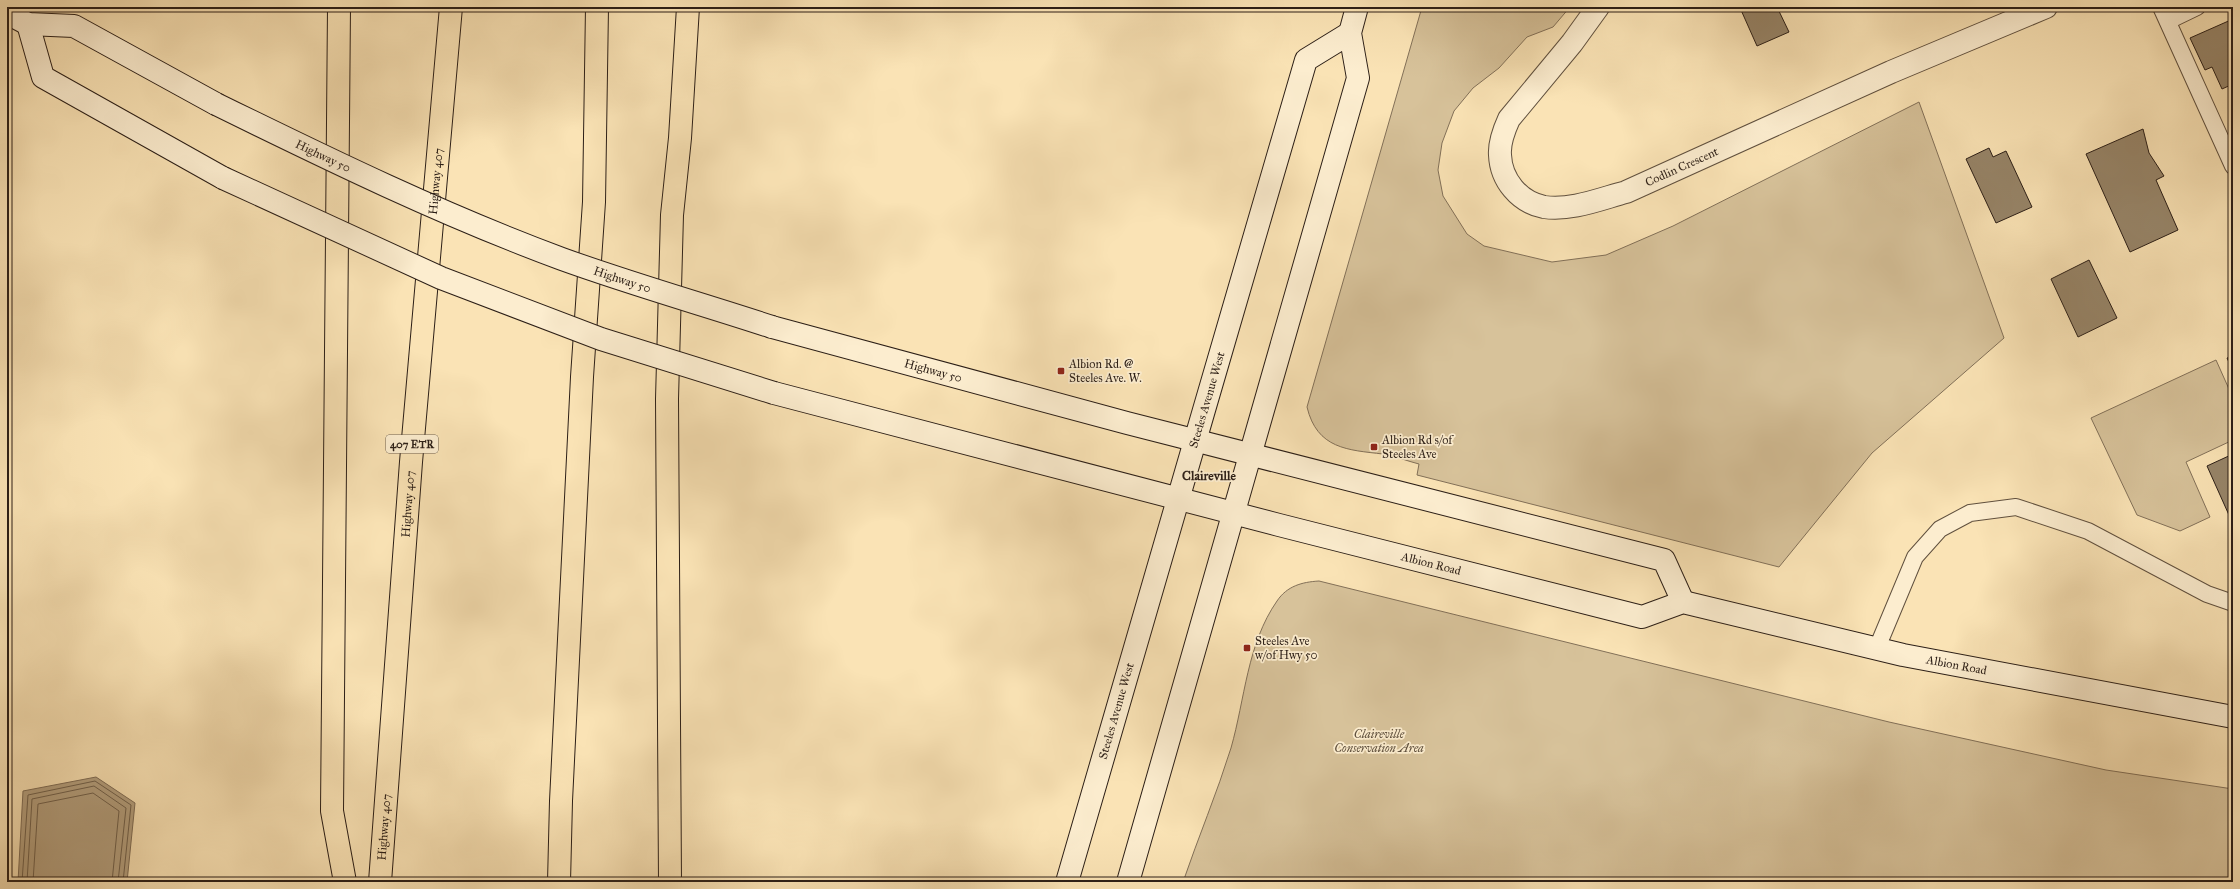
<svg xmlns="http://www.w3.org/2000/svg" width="2240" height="889" font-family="'IM FELL Great Primer',serif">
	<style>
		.green { fill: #d7c29a; stroke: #827058 }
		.water { fill: #b4a07f; stroke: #7e6c55 }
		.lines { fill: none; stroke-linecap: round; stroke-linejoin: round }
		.shore { stroke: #70604b; stroke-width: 1 }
		.building { fill: #978569; stroke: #2c1f17 }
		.service-casing { stroke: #60503e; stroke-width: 18 }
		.minor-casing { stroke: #60503e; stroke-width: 24 }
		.secondary-casing { stroke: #2c1f17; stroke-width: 24 }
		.motorway-casing { stroke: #2c1f17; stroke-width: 24 }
		.service { stroke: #fcedcf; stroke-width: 16 }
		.minor { stroke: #fcedcf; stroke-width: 22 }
		.secondary { stroke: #fcedcf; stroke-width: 22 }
		.motorway { stroke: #fae3b5; stroke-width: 22 }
		.secondary-bridge-casing { stroke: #2c1f17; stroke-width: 24; stroke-linecap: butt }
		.secondary-bridge { stroke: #fcedcf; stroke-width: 22 }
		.poi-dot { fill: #8f2418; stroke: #fcedcf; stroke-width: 1.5 }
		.labels { text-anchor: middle; stroke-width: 3.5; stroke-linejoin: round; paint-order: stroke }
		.shield { fill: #fcedcf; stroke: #6a5d4e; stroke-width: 1 }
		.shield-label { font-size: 11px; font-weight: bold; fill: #2c1f17 }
		.street-label { font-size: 12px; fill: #2c1f17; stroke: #fcedcf }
		.poi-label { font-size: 12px; fill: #2c1f17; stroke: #fcedcf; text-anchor: start }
		.park-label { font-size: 12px; font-style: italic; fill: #5f503e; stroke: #fcedcf }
		.neighbourhood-label { font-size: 13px; font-weight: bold; fill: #2c1f17; stroke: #fcedcf }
	</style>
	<rect width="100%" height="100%" fill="#fae3b5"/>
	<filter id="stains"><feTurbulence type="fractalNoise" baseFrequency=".005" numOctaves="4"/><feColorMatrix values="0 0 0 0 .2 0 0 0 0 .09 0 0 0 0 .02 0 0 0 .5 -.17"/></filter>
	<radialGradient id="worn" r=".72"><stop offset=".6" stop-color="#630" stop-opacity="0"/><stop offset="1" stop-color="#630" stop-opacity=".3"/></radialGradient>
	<g class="green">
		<path d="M1422 7H1570L1553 27 1527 37 1499 68 1473 88 1454 111 1442 143 1438 170 1443 196 1467 234 1484 246 1552 262 1606 255 1673 226 1919 102 2004 338 1872 453 1779 567 1417 475 1419 464C1407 461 1395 456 1383 454 1348 450 1317 449 1307 407Z"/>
		<path d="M2216 360 2233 398V440L2186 462 2210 517 2180 531 2137 515 2091 418Z"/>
		<path d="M1319 581 1889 722 2106 770 2233 789V882H1183C1198 838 1217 793 1231 748 1245 699 1247 644 1277 601 1287 586 1302 582 1319 581Z"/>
	</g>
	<path class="water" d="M96 777 135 803 127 882H18L23 791Z"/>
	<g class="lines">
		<g class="shore">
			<path d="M22 882 28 795 95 781 131 805 123 882"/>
			<path d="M27 882 32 799 94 786 126 808 118 882"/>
			<path d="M33 882 38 804 93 793 119 811 112 882"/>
		</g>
	</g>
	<g class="building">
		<path d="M1746 7H1777L1789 32 1757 46 1741 10Z"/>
		<path d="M2233 19V84L2222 89 2212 67 2205 70 2190 38Z"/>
		<path d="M2143 129 2149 153 2164 176 2156 180 2178 230 2130 252 2086 154Z"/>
		<path d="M1989 148 1993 157 2006 151 2032 207 1996 223 1966 159Z"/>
		<path d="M2089 260 2117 318 2078 337 2051 279Z"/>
		<path d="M2233 356V371L2227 358Z"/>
		<path d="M2233 454V524L2207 466Z"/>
	</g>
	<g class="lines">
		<defs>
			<g id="service">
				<path d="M2161 7 2233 166"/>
				<path d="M2168 21 2197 7"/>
				<path d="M1877 648 1915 557 1940 529 1970 513 2016 507 2088 531 2207 594 2233 603"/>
			</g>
			<g id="minor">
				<path id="s1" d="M1598 7 1572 43 1509 119C1504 130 1499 143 1500 155 1501 180 1519 202 1544 207 1571 211 1600 199 1626 192L1891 72 2046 7"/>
			</g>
			<g id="secondary">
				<path d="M7 13 28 24 74 26 216 104"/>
				<path d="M28 24 43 77 223 178"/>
				<path id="s2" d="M772 327 1127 423 1664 560 1683 602"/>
				<path id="s3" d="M774 393 1279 525 1642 617 1683 602 1903 655 2233 717"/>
				<path id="s4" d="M1067 882C1145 608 1227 334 1306 60L1350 33"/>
				<path d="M1128 882C1206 614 1280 346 1358 78L1350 33 1357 7"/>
			</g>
			<g id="motorway">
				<path d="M339 7 332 811 345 882"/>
				<path id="s5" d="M380 882 411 462 451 7"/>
				<path d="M559 882 561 801 582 377 594 202 597 7"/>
				<path d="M670 882 667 399 672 215 680 138 688 7"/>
			</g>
		</defs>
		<use href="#service" class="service-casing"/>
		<use href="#minor" class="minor-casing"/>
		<use href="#secondary" class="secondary-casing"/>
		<use href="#motorway" class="motorway-casing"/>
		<use href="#service" class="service"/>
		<use href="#minor" class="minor"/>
		<use href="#secondary" class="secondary"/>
		<use href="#motorway" class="motorway"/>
		<defs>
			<g id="secondary-bridge">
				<path id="s6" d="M216 104C330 160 443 215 562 259 631 284 702 304 772 327"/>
				<path d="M223 178 441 278 601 339 774 393"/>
			</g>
		</defs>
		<use href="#secondary-bridge" class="secondary-bridge-casing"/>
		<use href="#secondary-bridge" class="secondary-bridge"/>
	</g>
	<g class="poi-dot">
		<rect x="1057" y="367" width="8" height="8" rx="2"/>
		<rect x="1370" y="443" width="8" height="8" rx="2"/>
		<rect x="1243" y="644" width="8" height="8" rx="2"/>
	</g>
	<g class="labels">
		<rect class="shield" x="386" y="435" width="52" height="18" rx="3"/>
		<g class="shield-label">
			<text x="412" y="448">407 ETR</text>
		</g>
		<g class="street-label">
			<text dy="4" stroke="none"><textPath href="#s6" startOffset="119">Highway 50</textPath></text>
			<text dy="4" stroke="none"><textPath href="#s1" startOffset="399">Codlin Crescent</textPath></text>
			<text dy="4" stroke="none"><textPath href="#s5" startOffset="703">Highway 407</textPath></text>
			<text dy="4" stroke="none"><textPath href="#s6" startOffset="443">Highway 50</textPath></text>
			<text dy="4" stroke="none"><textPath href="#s2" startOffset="167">Highway 50</textPath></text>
			<text dy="4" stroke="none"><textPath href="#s4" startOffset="502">Steeles Avenue West</textPath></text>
			<text dy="4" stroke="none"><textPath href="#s5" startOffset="379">Highway 407</textPath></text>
			<text dy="4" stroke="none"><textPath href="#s3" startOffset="679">Albion Road</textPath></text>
			<text dy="4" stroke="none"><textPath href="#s3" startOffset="1221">Albion Road</textPath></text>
			<text dy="4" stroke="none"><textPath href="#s4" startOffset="178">Steeles Avenue West</textPath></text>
			<text dy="4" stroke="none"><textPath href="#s5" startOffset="55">Highway 407</textPath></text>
		</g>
		<g class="poi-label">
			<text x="1069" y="368">Albion Rd. @<tspan x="1069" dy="14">Steeles Ave. W.</tspan></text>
			<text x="1382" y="444">Albion Rd s/of<tspan x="1382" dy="14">Steeles Ave</tspan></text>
			<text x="1255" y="645">Steeles Ave<tspan x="1255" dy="14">w/of Hwy 50</tspan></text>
		</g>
		<g class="park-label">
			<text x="1379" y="738">Claireville<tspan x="1379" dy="14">Conservation Area</tspan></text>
		</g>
		<g class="neighbourhood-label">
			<text x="1209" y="480">Claireville</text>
		</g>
	</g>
	<rect width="2240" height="889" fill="none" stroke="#fae3b5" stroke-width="24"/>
	<rect x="8" y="8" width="2224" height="873" fill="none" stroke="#2c1f17" stroke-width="2"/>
	<rect x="12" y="12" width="2216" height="865" fill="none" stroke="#2c1f17"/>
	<rect width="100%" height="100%" filter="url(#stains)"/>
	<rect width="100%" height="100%" fill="url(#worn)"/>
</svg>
